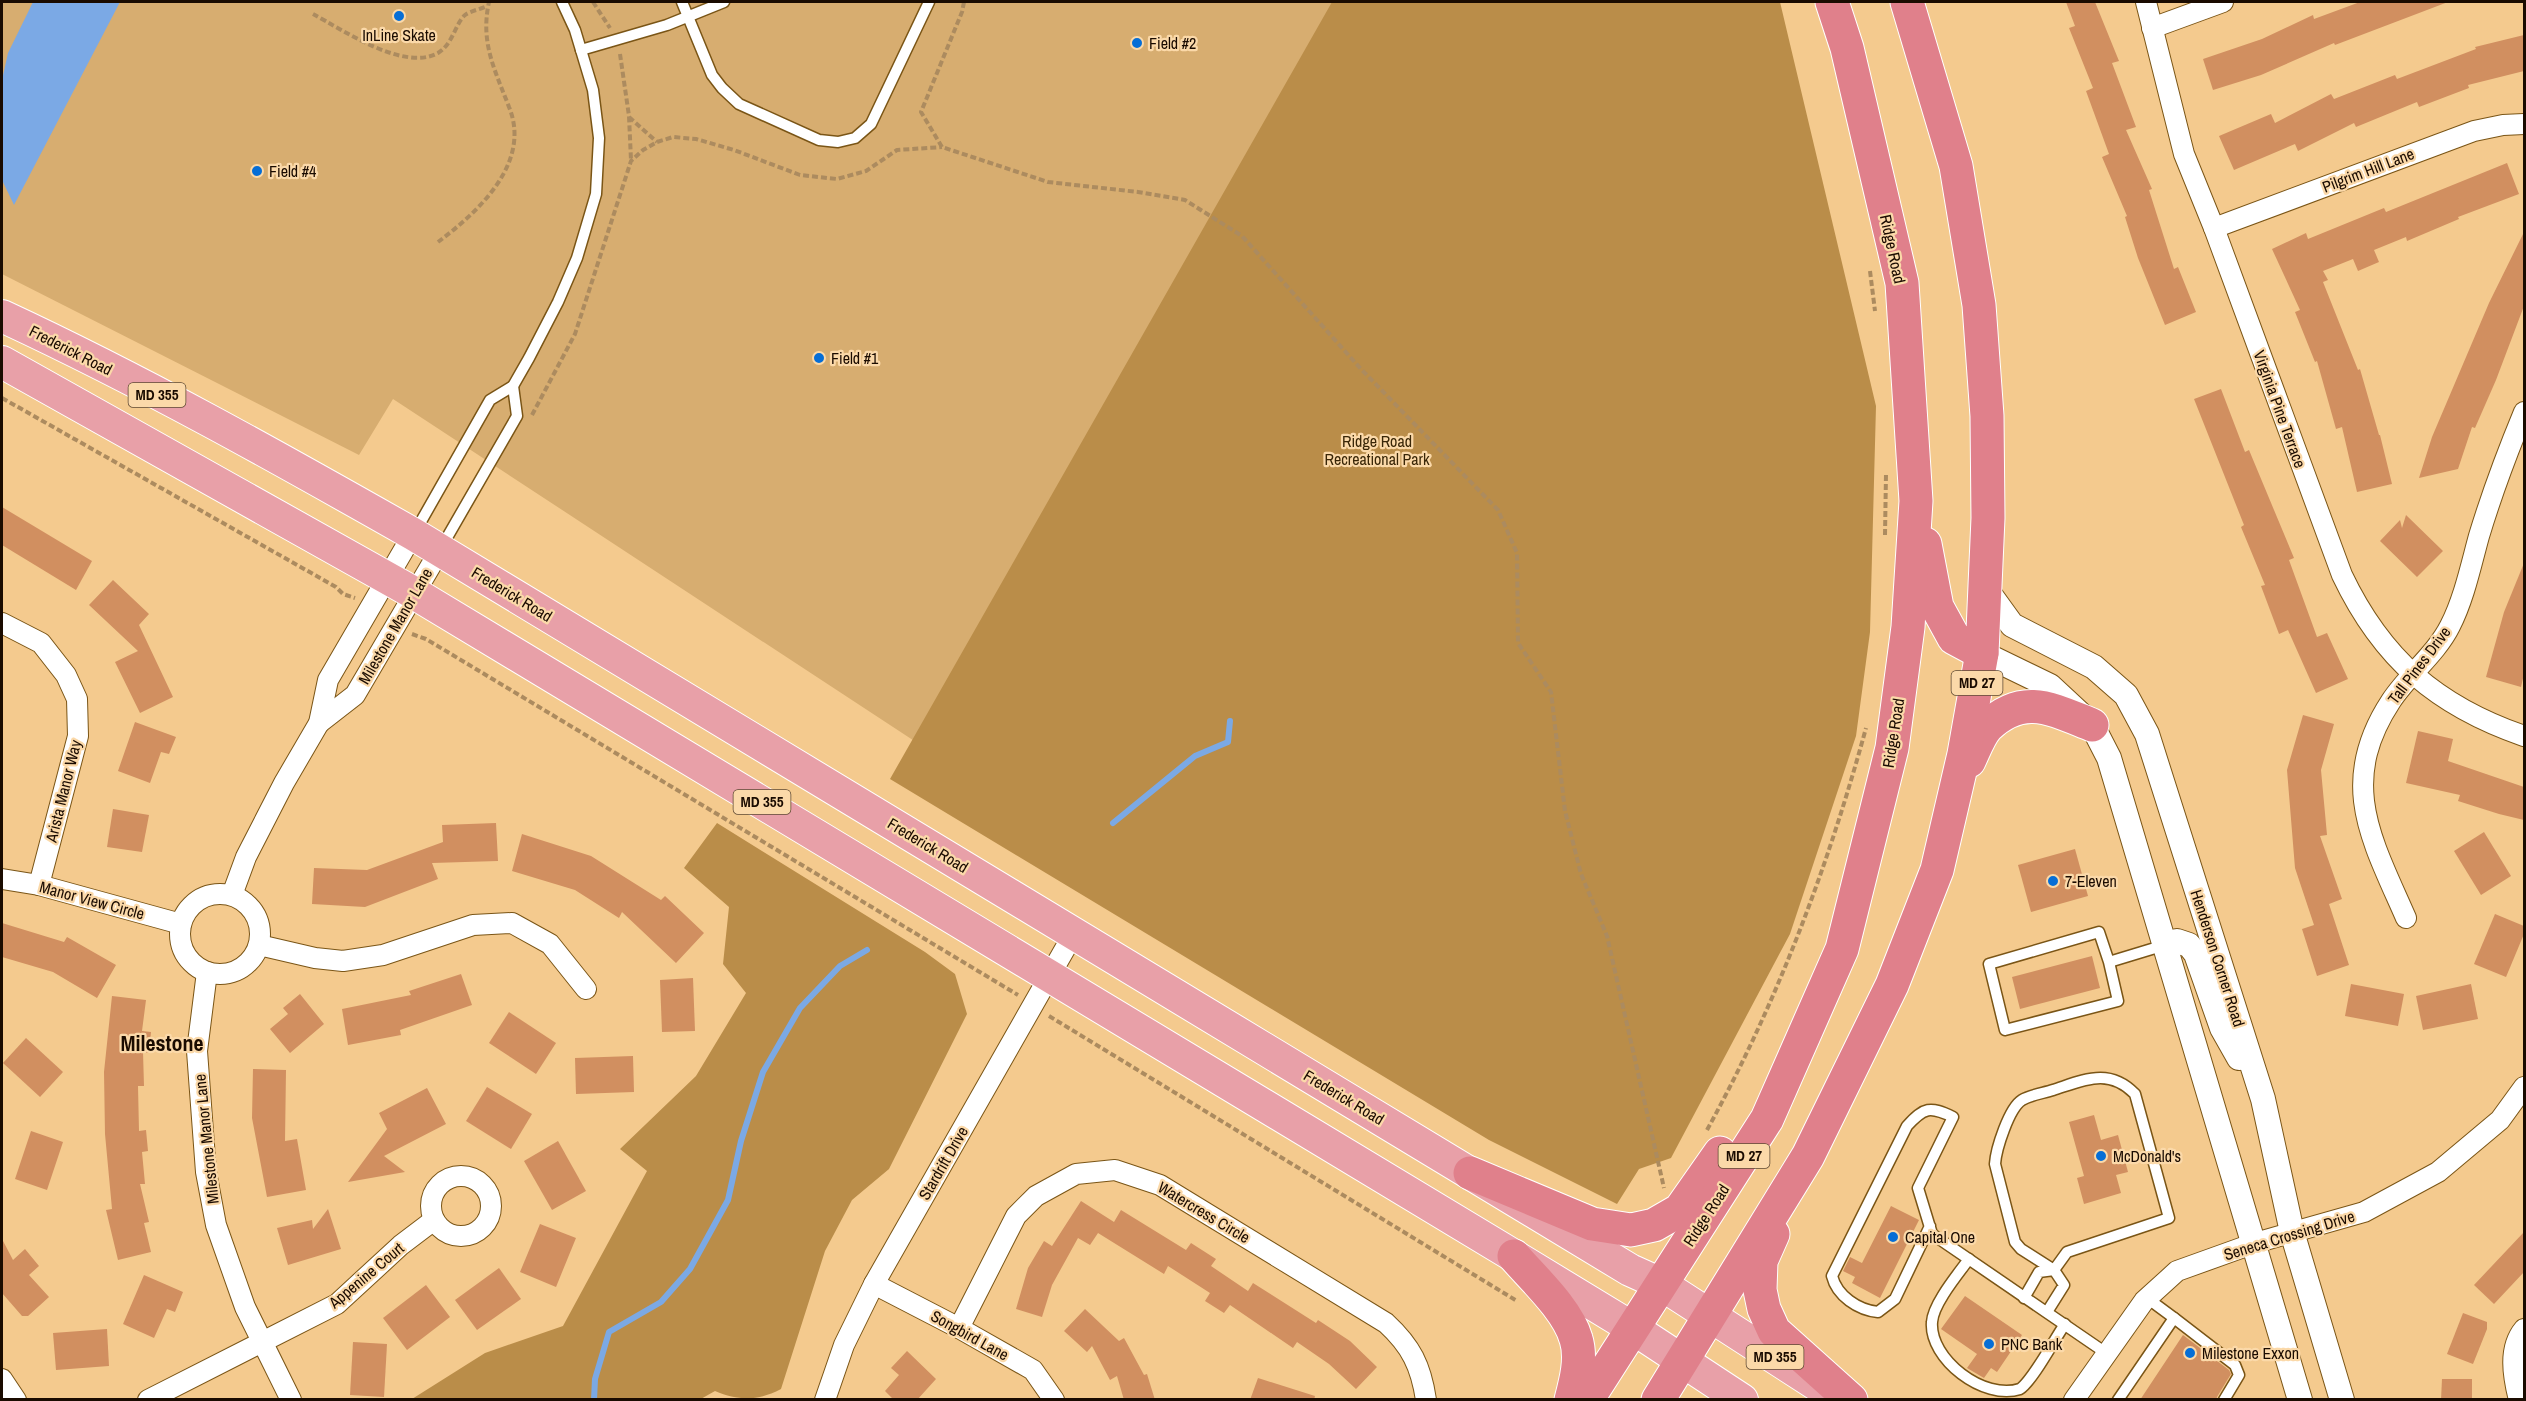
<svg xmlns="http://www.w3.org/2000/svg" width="2526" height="1401" font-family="'Archivo Narrow',sans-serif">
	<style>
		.green { fill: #d7ad70 }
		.forest { fill: #ba8d49 }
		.water { fill: #7ba9e5 }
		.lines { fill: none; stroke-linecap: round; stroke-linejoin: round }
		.stream { stroke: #7ba9e5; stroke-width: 6 }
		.building { fill: #d18f60 }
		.service-casing { stroke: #7a5516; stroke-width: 13 }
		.minor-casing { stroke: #7a5516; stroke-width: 22 }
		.tertiary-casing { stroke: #7a5516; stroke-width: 26 }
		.primary-casing { stroke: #fff; stroke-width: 34 }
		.trunk-casing { stroke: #fff; stroke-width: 35 }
		.path { stroke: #ac8b5f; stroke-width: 4; stroke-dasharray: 6 3; stroke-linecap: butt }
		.service { stroke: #fff; stroke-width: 10 }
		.minor { stroke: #fff; stroke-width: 20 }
		.tertiary { stroke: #fff; stroke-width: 24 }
		.primary { stroke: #e8a0a8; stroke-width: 32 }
		.trunk { stroke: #e0808b; stroke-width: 33 }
		.poi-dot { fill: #066ed6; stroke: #fbd9a9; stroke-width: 2 }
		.labels { text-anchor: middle; stroke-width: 4.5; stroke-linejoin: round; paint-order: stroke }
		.shield { fill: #fbd9a9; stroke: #5e4933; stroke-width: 1.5 }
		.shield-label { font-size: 15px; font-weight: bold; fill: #1a0b00 }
		.poi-label { font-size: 16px; fill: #1a0b00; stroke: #fbd9a9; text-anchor: start }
		.street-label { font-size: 16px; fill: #1a0b00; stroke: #fbd9a9 }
		.park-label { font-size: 16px; fill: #392607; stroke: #fbd9a9 }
		.district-label { font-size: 22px; font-weight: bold; fill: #1a0b00; stroke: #fbd9a9 }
	</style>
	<rect width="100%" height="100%" fill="#f4ca8e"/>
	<path class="green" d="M2 2H1738L1207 933 393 399 359 455 2 274Z"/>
	<g class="forest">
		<path d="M1332 2H1780L1876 406 1870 632 1856 736 1790 934 1671 1158 1639 1169 1617 1204 1489 1140 890 779Z"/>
		<path d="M717 823 925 952 955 974 967 1014 889 1169 852 1200 825 1251 781 1389C758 1401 739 1401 715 1391L699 1400 412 1399 485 1353 563 1326 647 1171 620 1149 696 1076 746 993 723 964 729 907 684 868Z"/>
	</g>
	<path class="water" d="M33 2H120L14 205 2 180V80L8 53Z"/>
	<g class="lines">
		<g class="stream">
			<path d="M1113 823 1195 756 1228 742 1230 721"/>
			<path d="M594 1400 595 1379 609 1332 661 1302 690 1269 728 1200 741 1141 763 1072 800 1008 840 966 867 950"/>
		</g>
	</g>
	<g class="building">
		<path d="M2066 2H2095L2119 61 2112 63 2136 127 2126 130 2152 189 2149 190 2174 269 2178 267 2196 312 2165 325 2138 258 2125 217 2127 216 2102 157 2109 154 2086 91 2093 88 2069 28 2075 26Z"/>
		<path d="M2360 2H2448L2335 45 2334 43 2261 75 2213 90 2203 59 2262 39 2313 15 2314 19Z"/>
		<path d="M2524 35V71L2468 85 2469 88 2419 107 2417 102 2356 127 2354 123 2298 151 2295 144 2234 170 2219 136 2271 114 2275 123 2331 94 2334 99 2395 75 2397 79 2476 49 2475 47Z"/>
		<path d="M2507 163 2519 194 2458 217 2459 219 2407 241 2406 237 2374 250 2379 262 2358 271 2353 259 2323 271 2328 280 2323 282 2358 370 2360 369 2379 435H2380L2392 484 2357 492 2342 427 2336 429 2317 361 2315 362 2295 312 2300 310 2272 249 2306 233 2308 239 2384 208 2386 212Z"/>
		<path d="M2524 232V306L2496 380 2475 428 2472 427 2458 469 2419 478 2432 437 2489 303Z"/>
		<path d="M2221 389 2245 452 2249 450 2294 558 2289 560 2317 637 2327 633 2348 679 2316 693 2288 630 2279 634 2261 586 2265 585 2241 527 2244 525 2194 399Z"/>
		<path d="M2 507 92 561 76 590 2 545Z"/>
		<path d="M2406 515 2443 551 2417 577 2380 541 2400 520 2402 528Z"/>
		<path d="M2524 563V674L2521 687 2486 677 2504 612Z"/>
		<path d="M113 580 149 614 139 625 173 697 140 713 115 662 138 651 89 605Z"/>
		<path d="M2303 715 2334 724 2321 770 2327 835 2320 836 2342 899 2329 904 2349 965 2317 976 2302 929 2314 925 2295 868 2287 770Z"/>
		<path d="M135 722 176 737 169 754 161 752 150 783 118 771Z"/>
		<path d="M2418 731 2453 739 2448 761 2524 787V820L2499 814 2458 801 2460 795 2406 783Z"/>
		<path d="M113 809 149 815 142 852 107 847Z"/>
		<path d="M496 823 498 861 432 863 438 879 365 907 312 904 314 868 367 870 443 842 442 825Z"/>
		<path d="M2484 832 2511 876 2481 895 2454 851Z"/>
		<path d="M522 834 591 856 661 900 665 896 704 933 676 963 622 912 619 918 575 890 512 871Z"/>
		<path d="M2075 849 2088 896 2031 912 2018 865Z"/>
		<path d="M2495 914 2524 926V934L2506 977 2474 964Z"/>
		<path d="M2 923 64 942 67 937 116 965 97 998 53 972 2 957Z"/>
		<path d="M2092 956 2100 988 2020 1009 2012 977Z"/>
		<path d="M461 974 472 1005 400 1030 401 1035 348 1045 342 1009 411 995 409 991Z"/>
		<path d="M693 978 695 1031 662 1032 660 980Z"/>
		<path d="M2351 984 2404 994 2398 1026 2345 1016Z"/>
		<path d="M2471 984 2478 1019 2423 1030 2416 996Z"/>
		<path d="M300 994 324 1024 290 1053 270 1029 288 1014 283 1008Z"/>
		<path d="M112 996 146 1000 142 1031 151 1032 149 1053 143 1052 144 1086H138L139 1131 146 1130 148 1151 142 1152 145 1184H140L149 1222 144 1223 151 1252 118 1260 106 1210 112 1209 105 1134 104 1072Z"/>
		<path d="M509 1012 556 1043 536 1074 489 1043Z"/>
		<path d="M26 1038 63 1072 40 1097 3 1063Z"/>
		<path d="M633 1056 634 1092 576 1094 575 1058Z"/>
		<path d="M253 1069 286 1070 285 1141 297 1139 306 1190 267 1197 252 1118Z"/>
		<path d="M487 1087 532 1114 511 1149 466 1121Z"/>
		<path d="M427 1088 446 1124 384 1156 405 1172 348 1182 387 1129 379 1113Z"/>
		<path d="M2094 1115 2101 1140 2118 1135 2128 1172 2116 1175 2121 1193 2084 1204 2077 1178 2084 1176 2069 1122Z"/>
		<path d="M31 1131 63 1142 47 1190 15 1179Z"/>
		<path d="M558 1141 586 1191 552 1210 524 1161Z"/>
		<path d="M1081 1201 1114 1222 1121 1210 1186 1250 1191 1243 1216 1259 1211 1266 1248 1291 1253 1283 1316 1323 1318 1320 1350 1341 1377 1367 1356 1389 1329 1364 1297 1342 1293 1348 1230 1305 1224 1313 1205 1301 1210 1293 1168 1266 1164 1274 1098 1233 1090 1245 1078 1238 1052 1285 1042 1317 1016 1309 1028 1268 1044 1241 1052 1246Z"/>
		<path d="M1891 1206 1919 1220 1880 1298 1852 1283 1855 1277 1843 1271 1850 1257 1862 1263Z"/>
		<path d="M328 1209 341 1249 288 1265 277 1228 312 1220 313 1229Z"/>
		<path d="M540 1224 576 1238 556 1287 520 1272Z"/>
		<path d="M2524 1232V1272L2494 1304 2474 1285Z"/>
		<path d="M2 1239 13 1260 25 1249 39 1266 29 1275 49 1297 28 1316H22L2 1293Z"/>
		<path d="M499 1268 521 1299 477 1330 455 1300Z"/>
		<path d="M144 1275 183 1292 175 1312 167 1309 154 1338 123 1324Z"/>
		<path d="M426 1285 450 1317 407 1350 383 1318Z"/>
		<path d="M1965 1296 2022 1335 1997 1372 1991 1368 1984 1378 1967 1368 1977 1354 1941 1329Z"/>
		<path d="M1085 1309 1119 1341 1124 1338 1144 1375 1147 1374 1155 1400H1124L1117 1376 1110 1380 1092 1346 1087 1352 1064 1331Z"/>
		<path d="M2463 1313 2487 1322V1329L2473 1364 2447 1354Z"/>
		<path d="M107 1329 109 1366 56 1370 53 1333Z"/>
		<path d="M2183 1335 2229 1370 2231 1374 2217 1397 2216 1400H2140Z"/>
		<path d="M353 1342 387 1344 384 1397 350 1395Z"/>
		<path d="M907 1351 936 1379 917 1400H894L885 1391 899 1375 891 1368Z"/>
		<path d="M1258 1378 1315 1396 1314 1400H1250Z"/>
		<path d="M2442 1379H2472V1400H2441Z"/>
	</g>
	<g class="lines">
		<defs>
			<g id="service">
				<path d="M682 2 712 75 722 88 739 104 819 140 838 142 855 138 871 124 929 2"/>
				<path d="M581 50 667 25 724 2"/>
				<path d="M415 532 490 400 513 386 529 358 558 302 577 258 596 194 599 138 593 90 575 30 562 2"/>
				<path d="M441 548 517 416 513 386"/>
				<path d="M2109 962 2118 1001 2005 1030 1989 964 2099 932 2109 962 2165 945"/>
				<path d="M1930 1226 1895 1299 1878 1312C1858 1310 1837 1296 1832 1276L1907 1126C1924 1107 1930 1106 1953 1117L1918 1188 1932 1234 2106 1353"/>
				<path d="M1969 1259C1958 1274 1933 1304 1932 1322 1929 1359 1984 1401 2020 1389 2033 1380 2054 1340 2065 1324"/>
				<path d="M2024 1298 2039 1272 2054 1270 2067 1252 2169 1218 2135 1094C2109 1067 2084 1080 2053 1090 2044 1093 2030 1095 2022 1100 2009 1108 1996 1149 1995 1164L2015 1242 2021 1249 2054 1270 2064 1285 2047 1312"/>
				<path d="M2174 1318 2235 1365 2239 1375 2224 1400"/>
				<path d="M2118 1400 2174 1318 2147 1298"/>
			</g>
			<g id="minor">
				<path d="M2146 2 2184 154 2214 228 2342 575C2382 659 2437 706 2524 736"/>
				<path d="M2152 28 2223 2"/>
				<path d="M2214 228 2474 131 2503 125 2524 124"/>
				<path d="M2 623 41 643 66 675 77 699 78 736 39 885"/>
				<path d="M319 723 355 695 440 550"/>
				<path d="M2 879 39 885 181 924"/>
				<circle cx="220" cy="934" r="40"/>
				<path d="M232 895 246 857 284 783 319 723 328 680 413 534"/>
				<path d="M2406 918C2372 840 2337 783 2391 701 2408 675 2436 654 2450 626 2464 599 2471 565 2479 536 2492 493 2507 453 2524 412"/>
				<path d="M259 945 315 958 343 961 383 955 473 925 512 923 550 944 586 989"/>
				<path d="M207 972 197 1051 206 1172 216 1225 245 1307 291 1400"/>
				<circle cx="461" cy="1206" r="30"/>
				<path d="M874 1284 959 1328 1033 1370 1054 1400"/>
				<path d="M959 1328 1016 1216 1036 1196 1076 1174 1115 1170 1160 1185 1386 1323C1411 1346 1421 1366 1426 1400"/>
				<path d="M2 1379 16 1400"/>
				<path d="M148 1400 337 1304 401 1245 434 1220"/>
				<path d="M825 1400 844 1345 874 1284 1074 933"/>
				<path d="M2074 1400 2144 1301 2177 1271 2255 1243 2364 1212 2438 1172 2500 1120 2524 1087"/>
				<path d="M2519 1400C2513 1376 2508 1348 2524 1329"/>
			</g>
			<g id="tertiary">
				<path d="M1986 589 2012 625 2094 667 2126 695 2147 734 2263 1099 2292 1232 2342 1400"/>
				<path d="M1982 653 2050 686 2092 725 2109 758 2300 1400"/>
				<path d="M2165 945 2177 941 2189 945 2196 954 2222 1028 2239 1058"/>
			</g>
			<g id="primary">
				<path d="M2 316C142 381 279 458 413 534L1630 1270 1661 1284 1822 1388"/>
				<path d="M2 362 414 593 1514 1256 1634 1329 1742 1400"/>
			</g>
			<g id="trunk">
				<path d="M1925 544 1937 607 1954 638 1982 653"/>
				<path d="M1969 761C1974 751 1979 736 1987 727 2023 692 2052 709 2092 725"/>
				<path d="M1470 1173 1592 1224 1631 1230 1654 1225 1680 1210 1720 1153"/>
				<path d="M1773 1234 1761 1261 1760 1290 1764 1309 1774 1331 1851 1400"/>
				<path d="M1514 1256C1534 1279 1568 1310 1576 1339 1582 1358 1576 1381 1571 1400"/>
				<path d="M1587 1400 1767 1119 1842 949 1892 748 1908 627 1916 501 1902 283 1847 48 1832 2"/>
				<path d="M1658 1400 1808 1156 1892 985 1937 870 1964 754 1982 653 1988 518 1987 416 1979 305 1956 166 1907 2"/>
			</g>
		</defs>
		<use href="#service" class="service-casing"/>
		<use href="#minor" class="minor-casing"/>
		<use href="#tertiary" class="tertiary-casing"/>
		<use href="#primary" class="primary-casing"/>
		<use href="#trunk" class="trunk-casing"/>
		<g class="path">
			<path d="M593 2 610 28"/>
			<path d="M964 2 962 12 921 112 942 147 1048 182 1138 192 1185 200 1242 236 1360 368 1498 510 1517 553 1518 643 1551 692 1565 811 1581 874 1607 936 1664 1188"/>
			<path d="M313 14C343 30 404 72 438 53 453 44 455 24 465 15 470 11 481 9 487 6"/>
			<path d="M620 54 629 116 631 160"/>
			<path d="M629 117 657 142"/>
			<path d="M438 242C478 212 532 163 509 107 495 70 480 43 489 2"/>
			<path d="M1870 271 1875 311"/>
			<path d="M2 398 336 587 343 594 355 598"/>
			<path d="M532 415 575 334 631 161 643 150 657 142 673 137 696 139 734 150 800 175 837 179 866 171 897 150 942 147"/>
			<path d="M1885 535 1886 474"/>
			<path d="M412 634 426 639 1018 995"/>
			<path d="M1049 1016 1517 1301"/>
			<path d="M1707 1130C1777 1003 1828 867 1866 728"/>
		</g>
		<use href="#service" class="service"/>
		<use href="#minor" class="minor"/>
		<use href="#tertiary" class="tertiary"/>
		<use href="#primary" class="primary"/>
		<use href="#trunk" class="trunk"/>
	</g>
	<g class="poi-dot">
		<circle cx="399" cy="16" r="6"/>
		<circle cx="1137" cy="43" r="6"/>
		<circle cx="257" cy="171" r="6"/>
		<circle cx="819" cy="358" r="6"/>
		<circle cx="2053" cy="881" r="6"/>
		<circle cx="2101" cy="1156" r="6"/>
		<circle cx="1893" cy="1237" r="6"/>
		<circle cx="1989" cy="1344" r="6"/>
		<circle cx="2190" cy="1353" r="6"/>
	</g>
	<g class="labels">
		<g class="shield">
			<rect x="128.5" y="383" width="57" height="24" rx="4.5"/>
			<rect x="1951.5" y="671" width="51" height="24" rx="4.5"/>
			<rect x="733.5" y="790" width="57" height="24" rx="4.5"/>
			<rect x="1718.5" y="1144" width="51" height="24" rx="4.5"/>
			<rect x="1746.5" y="1345" width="57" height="24" rx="4.5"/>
		</g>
		<g class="shield-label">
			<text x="157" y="400">MD 355</text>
			<text x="1977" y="688">MD 27</text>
			<text x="762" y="807">MD 355</text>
			<text x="1744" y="1161">MD 27</text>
			<text x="1775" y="1362">MD 355</text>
		</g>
		<g class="poi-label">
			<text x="399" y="41" text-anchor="middle">InLine Skate</text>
			<text x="1149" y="49">Field #2</text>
			<text x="269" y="177">Field #4</text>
			<text x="831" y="364">Field #1</text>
			<text x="2065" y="887">7-Eleven</text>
			<text x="2113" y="1162">McDonald's</text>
			<text x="1905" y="1243">Capital One</text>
			<text x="2001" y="1350">PNC Bank</text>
			<text x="2202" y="1359">Milestone Exxon</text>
		</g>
		<g class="street-label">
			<text transform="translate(2368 170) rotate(-21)" y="6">Pilgrim Hill Lane</text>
			<text transform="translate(1893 249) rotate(78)" y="6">Ridge Road</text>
			<text transform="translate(71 350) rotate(27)" y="6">Frederick Road</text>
			<text transform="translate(2280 409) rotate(70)" y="6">Virginia Pine Terrace</text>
			<text transform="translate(512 594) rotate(31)" y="6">Frederick Road</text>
			<text transform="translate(395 626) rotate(-60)" y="6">Milestone Manor Lane</text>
			<text transform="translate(2419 665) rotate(-53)" y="6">Tall Pines Drive</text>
			<text transform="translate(1893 733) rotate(-81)" y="6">Ridge Road</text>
			<text transform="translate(63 791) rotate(-76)" y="6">Arista Manor Way</text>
			<text transform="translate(928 845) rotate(31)" y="6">Frederick Road</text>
			<text transform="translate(92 900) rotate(15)" y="6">Manor View Circle</text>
			<text transform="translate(2218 958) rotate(72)" y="6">Henderson Corner Road</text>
			<text transform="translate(1344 1097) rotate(31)" y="6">Frederick Road</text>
			<text transform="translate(206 1139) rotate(-96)" y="6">Milestone Manor Lane</text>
			<text transform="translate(943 1163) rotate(-60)" y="6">Stardrift Drive</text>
			<text transform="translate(1204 1212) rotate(31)" y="6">Watercress Circle</text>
			<text transform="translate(1706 1215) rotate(-57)" y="6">Ridge Road</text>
			<text transform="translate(2289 1235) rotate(-17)" y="6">Seneca Crossing Drive</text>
			<text transform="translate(366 1275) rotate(-40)" y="6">Appenine Court</text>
			<text transform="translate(970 1335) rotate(29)" y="6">Songbird Lane</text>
		</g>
		<g class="park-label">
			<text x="1377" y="447">Ridge Road<tspan x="1377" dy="18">Recreational Park</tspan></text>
		</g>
		<g class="district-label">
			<text x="162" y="1051">Milestone</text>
		</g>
	</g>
	<rect width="2526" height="1401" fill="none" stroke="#1a0b00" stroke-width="6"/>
</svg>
